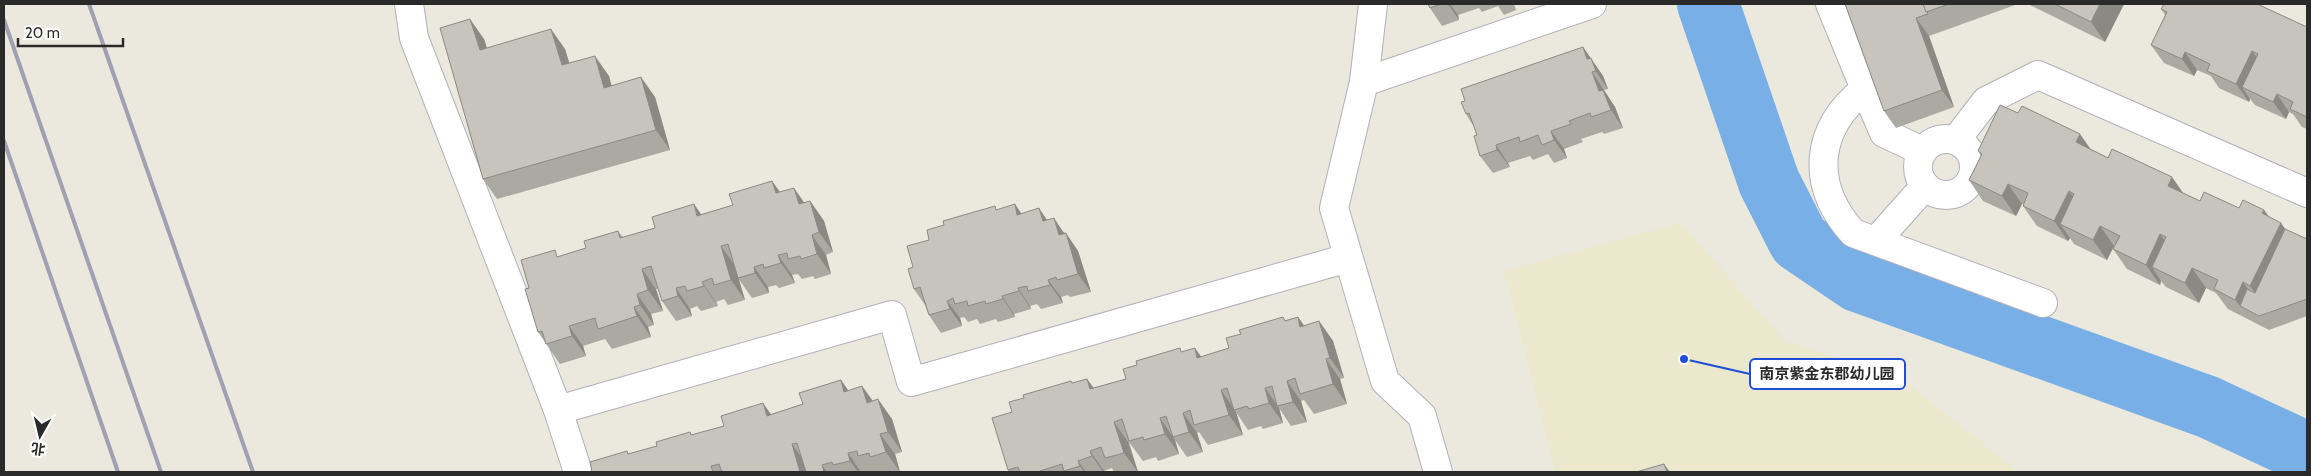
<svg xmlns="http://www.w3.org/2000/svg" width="2311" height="476" font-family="Cabin,'Noto Sans SC',sans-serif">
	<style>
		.education { fill: #ebe8cd }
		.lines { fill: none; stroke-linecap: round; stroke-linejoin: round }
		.river { stroke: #77afe6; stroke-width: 62 }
		.minor-casing { stroke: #b1b0bc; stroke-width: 30 }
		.minor { stroke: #fff; stroke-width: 28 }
		.rail { stroke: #a1a0b3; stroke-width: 4 }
		.wall { fill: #aaa9a2 }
		.shaded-wall { fill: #8b8984 }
		.building { fill: #c6c4bc; stroke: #8b8984 }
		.leader { fill: none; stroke: #1d4ed8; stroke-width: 2 }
		.callout-dot { fill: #1d4ed8; stroke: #fff; stroke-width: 2 }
		.callout { fill: #fff; stroke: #1d4ed8; stroke-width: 2 }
		.callout-label { font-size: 15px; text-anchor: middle; font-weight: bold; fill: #2a2a2a }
	</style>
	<rect width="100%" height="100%" fill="#ebe8dd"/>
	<path class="education" d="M1681 223 1785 341 1900 378 2018 471 2017 472H1555L1504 271Z"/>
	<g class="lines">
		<path class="river" d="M1708 4 1769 182 1799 241 1858 281 2208 407 2307 453"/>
		<defs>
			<g id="minor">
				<path d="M409 4 414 38 558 410 578 472"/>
				<path d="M1830 4 1865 89C1814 129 1810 185 1853 233L2043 303"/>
				<path d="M1364 82 1373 4"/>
				<path d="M1865 89 1884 133 1922 151"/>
				<circle cx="1946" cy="167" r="28"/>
				<path d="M1956 140 1986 101 2038 75 2307 193"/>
				<path d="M1876 241 1925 186"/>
				<path d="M558 410 892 315 911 382 1348 258"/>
				<path d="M1438 472 1422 416 1385 381 1334 208 1364 82 1592 4"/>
			</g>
		</defs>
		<use href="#minor" class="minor-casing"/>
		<use href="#minor" class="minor"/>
		<g class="rail">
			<path d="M89 4 253 472"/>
			<path d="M4 20 161 472"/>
			<path d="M4 141 118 472"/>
		</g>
	</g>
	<g class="wall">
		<path d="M1428 4H1514L1516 10 1504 15 1498 6 1482 12 1479 8 1458 15 1459 20 1442 26 1430 8Z"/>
		<path d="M1845 4H2018L1929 36 1954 107 1896 128 1884 111Z"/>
		<path d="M2028 4H2124L2105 42Z"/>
		<path d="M2161 9 2307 27V129L2302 127 2293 114 2289 112 2286 119 2255 105 2250 99 2249 102 2219 88 2211 76 2197 70 2194 76 2164 63 2151 45 2165 15Z"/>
		<path d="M484 39 487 48 565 49 569 63 609 76 611 86 655 97 670 150 497 199 483 179Z"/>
		<path d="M1583 47 1603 76 1608 89 1604 90 1606 93 1615 107 1623 128 1604 134 1602 132 1581 139 1583 142 1564 149 1567 158 1554 163 1548 154 1533 160 1530 156 1508 163 1510 167 1493 173 1480 156 1477 135 1474 127 1466 114 1465 101Z"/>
		<path d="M2090 149 2200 201 2239 208 2264 210 2269 217 2285 229 2307 239V316L2269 330 2228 309 2216 293 2206 288 2199 303 2166 287 2161 281 2160 285 2127 269 2113 249 2114 247V246L2107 260 2074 244 2070 238 2068 241 2037 226 2023 206V204H2022L2016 216 1983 201 1969 180 1981 156 1978 151Z"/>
		<path d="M772 181 780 192 804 203 810 201 824 221 833 252 826 255 831 274 815 279 813 276 802 279 798 274 792 275 795 283 779 288 776 285 768 287 769 293 752 298 738 278 745 300 728 305 724 299 716 302 718 306 701 311 697 306 690 309 692 316 676 321 662 301 658 289H656L663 311 651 314 654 325 648 327 651 337 612 349 605 339 583 346 586 356 560 364 538 332 529 288 560 256 586 248 618 231 623 237 733 205Z"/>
		<path d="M997 210 1021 214 1047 220 1065 233 1078 251 1091 292 1070 297 1068 295 1061 297 1063 303 1041 309 1037 304 1030 306 1031 309 1014 314 1015 317 998 322 996 319 980 324 977 319 968 322 964 317 960 318 962 326 941 333 929 315 925 305 914 289 913 267 929 240Z"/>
		<path d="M1298 317 1304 326 1319 321 1333 341 1344 378 1340 379 1347 404 1314 414 1304 400 1301 401 1307 422 1291 426 1279 408 1283 423 1263 429 1261 426 1248 430 1236 412 1243 435 1208 445 1199 432 1197 433 1203 452 1187 457 1175 440 1179 454 1158 461 1156 457 1143 461 1129 442 1138 472H1114L1112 468 1104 471 1105 472H1009L1008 470 1012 412 1024 398 1071 381 1073 383 1087 379 1094 388 1126 379 1137 365 1182 352 1201 357 1229 348 1286 320Z"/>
		<path d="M841 380 848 391 862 386 873 401 892 419 902 452 895 454 900 472H869V471L866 472H592L629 454 657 446 690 432 692 435 771 414 803 404Z"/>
	</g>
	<g class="shaded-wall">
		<path d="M1448 4H1450L1458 15 1459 20Z"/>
		<path d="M2100 4H2124L2105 42 2091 22Z"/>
		<path d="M1916 18 1929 36 1954 107 1942 90Z"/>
		<path d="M470 19 484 39 494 70 480 50Z"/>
		<path d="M551 29 565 49 576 85 562 65Z"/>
		<path d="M1583 47 1603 76 1608 89 1587 59Z"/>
		<path d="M2252 51 2265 68 2242 87 2250 99 2249 102 2236 84Z"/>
		<path d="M2185 52 2197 70 2194 76 2182 59Z"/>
		<path d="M595 56 609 76 618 108 604 88Z"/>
		<path d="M1592 72 1615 107 1623 128 1611 110 1599 91Z"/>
		<path d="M641 77 655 97 670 150 656 130Z"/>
		<path d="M2277 94 2289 112 2286 119 2273 102Z"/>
		<path d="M1551 131 1564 149 1567 158 1554 140Z"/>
		<path d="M2080 134 2094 154 2076 142Z"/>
		<path d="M1496 145 1508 163 1510 167 1497 150Z"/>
		<path d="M2172 177 2186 197 2168 186Z"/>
		<path d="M772 181 786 201 776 193Z"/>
		<path d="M2008 184 2022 204 2016 216 2002 196Z"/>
		<path d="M794 188 808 208 799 204Z"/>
		<path d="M2069 191 2083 211 2060 224 2070 238 2068 241 2054 221Z"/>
		<path d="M810 201 824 221 833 252 819 232Z"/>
		<path d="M694 204 708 224 697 216Z"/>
		<path d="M1015 204 1027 222 1017 215Z"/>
		<path d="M1039 208 1051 226 1043 221Z"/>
		<path d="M2264 210 2278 229 2281 223 2295 243 2265 306 2250 286 2262 213Z"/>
		<path d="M1054 218 1066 236 1059 235Z"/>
		<path d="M2100 226 2114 246 2107 260 2093 240Z"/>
		<path d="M1066 233 1078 251 1091 292 1078 274Z"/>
		<path d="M2160 234 2174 254 2152 267 2161 281 2160 285 2146 265Z"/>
		<path d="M812 235 826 255 831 274 817 254Z"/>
		<path d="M721 246 735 266 745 300 731 280Z"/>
		<path d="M778 255 792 275 795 283 781 263Z"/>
		<path d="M754 267 768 287 769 293 755 273Z"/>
		<path d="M2192 268 2206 288 2199 303 2185 283Z"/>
		<path d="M642 269 656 289 663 311 648 290Z"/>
		<path d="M1048 280 1061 297 1063 303 1050 285Z"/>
		<path d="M702 282 716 302 718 306 704 286Z"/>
		<path d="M2243 282 2257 302 2240 306 2235 300Z"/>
		<path d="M676 288 690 309 692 316 678 296Z"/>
		<path d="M1018 288 1030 306 1031 309 1019 291Z"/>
		<path d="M637 294 651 314 654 325 640 305Z"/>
		<path d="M1002 296 1014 314 1015 317 1003 299Z"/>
		<path d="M947 301 960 318 962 326 950 309Z"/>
		<path d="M634 307 648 327 651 337 637 316Z"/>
		<path d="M1298 317 1312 337 1300 327Z"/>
		<path d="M1319 321 1333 341 1344 378 1330 358Z"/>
		<path d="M569 326 583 346 586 356 572 336Z"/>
		<path d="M1195 348 1209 368 1197 358Z"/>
		<path d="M1326 359 1340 379 1347 404 1333 384Z"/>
		<path d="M1087 379 1101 399 1090 389Z"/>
		<path d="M841 380 855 400 844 392Z"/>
		<path d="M1287 381 1301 401 1307 422 1293 402Z"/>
		<path d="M862 386 876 406 867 403Z"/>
		<path d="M1265 388 1279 408 1283 423 1269 403Z"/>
		<path d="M1221 390 1235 410H1234L1236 412 1243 435 1229 415Z"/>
		<path d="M878 399 892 419 902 452 888 432Z"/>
		<path d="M763 403 777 423 767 416Z"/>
		<path d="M1183 413 1197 433 1203 452 1189 432Z"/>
		<path d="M1160 418 1173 437 1175 440 1179 454 1165 434Z"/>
		<path d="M1114 422 1128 442 1138 472 1124 453Z"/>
		<path d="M880 434 895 454 900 472 886 452Z"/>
		<path d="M792 444 806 464 808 472H800Z"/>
		<path d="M1090 451 1104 471 1105 472H1103L1092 456Z"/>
		<path d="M848 453 861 472H858L850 461Z"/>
		<path d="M1078 461 1086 472H1084L1080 466Z"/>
		<path d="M1664 464 1670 472H1667Z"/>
		<path d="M822 465 827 472H825L824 471Z"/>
	</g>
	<g class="building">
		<path d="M1428 4H1441L1430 8Z"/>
		<path d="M1845 4H1923L1928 14 1916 18 1942 90 1884 111Z"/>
		<path d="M1923 4H1949L1926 12Z"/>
		<path d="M2055 4H2100L2091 22Z"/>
		<path d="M2164 4H2257L2307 27V117L2290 109 2293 102 2277 94 2273 102 2242 87 2258 54 2252 51 2236 84 2207 71 2210 64 2185 52 2182 59 2151 45 2167 12 2161 9Z"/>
		<path d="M470 19 480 50 551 29 562 65 595 56 604 88 641 77 656 130 483 179 440 28Z"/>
		<path d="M1583 47 1587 59 1591 58 1596 71 1592 72 1599 91 1603 90 1611 110 1591 117 1590 113 1569 121 1571 124 1551 131 1554 140 1542 145 1538 135 1520 142 1519 137 1496 145 1497 150 1480 156 1474 136 1477 135 1469 113 1466 114 1461 102 1465 101 1461 89Z"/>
		<path d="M2000 105 2018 113 2022 106 2080 134 2076 142 2108 158 2112 149 2172 177 2168 186 2200 201 2204 192 2239 208 2243 200 2264 210 2262 213 2281 223 2250 286 2243 282 2235 300 2214 289 2218 280 2192 268 2185 283 2152 267 2166 237 2160 234 2146 265 2113 249 2120 236 2100 226 2093 240 2060 224 2074 194 2069 191 2054 221 2023 206 2028 193 2008 184 2002 196 1969 180 1982 154 1978 151Z"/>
		<path d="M772 181 776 193 794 188 799 204 810 201 819 232 812 235 817 254 801 259 800 256 788 259 787 253 778 255 781 263 764 268 763 264 754 267 755 273 738 278 728 244 721 246 731 280 714 285 712 278 702 282 704 286 687 291 685 286 676 288 678 296 662 301 651 266 642 269 648 290 637 294 640 305 634 307 637 316 598 329 595 318 569 326 572 336 546 344 542 331 538 332 525 289 529 288 521 260 555 250 557 257 586 248 584 241 618 231 620 238 655 228 652 217 694 204 697 216 733 205 729 194Z"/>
		<path d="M1015 204 1017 215 1039 208 1043 221 1054 218 1059 235 1066 233 1078 274 1057 280 1056 277 1048 280 1050 285 1028 291 1027 286 1018 288 1019 291 1002 296 1003 299 986 304 985 301 968 306 967 301 955 304 953 298 947 301 950 309 929 315 920 287 914 289 908 269 913 267 907 246 929 240 927 230 944 225 943 221 995 206 996 210Z"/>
		<path d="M2285 229 2307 239V299L2259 316 2240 306 2247 289 2255 293Z"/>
		<path d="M1283 317 1285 321 1298 317 1300 327 1319 321 1330 358 1326 359 1333 384 1300 394 1295 378 1287 381 1293 402 1277 406 1272 386 1265 388 1269 403 1249 409 1247 406 1234 410 1227 388 1221 390 1229 415 1194 425 1190 410 1183 413 1189 432 1173 437 1166 416 1160 418 1165 434 1144 440 1143 437 1129 441 1122 419 1114 422 1124 453 1105 458 1101 447 1090 451 1092 456 1078 461 1080 466 1064 471 1062 464 1040 471V472H1020L1018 467 1008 470 992 418 1012 412 1009 402 1024 398 1023 395 1071 381 1072 383 1087 379 1090 389 1126 379 1123 369 1137 365 1136 361 1180 348 1181 352 1195 348 1197 358 1229 348 1226 338 1241 334 1239 330Z"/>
		<path d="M841 380 844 392 862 386 867 403 878 399 888 432 880 434 886 452 870 457 869 453 858 456 857 451 848 453 850 461 833 465 832 462 822 465 824 471 820 472H806L797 443 792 444 800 472H722L719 464 711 466 713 472H592L590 462 627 451 628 454 657 446 656 442 690 432 691 435 724 426 721 416 763 403 767 416 803 404 799 393Z"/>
		<path d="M1664 464 1667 472H1636Z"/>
	</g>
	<path class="leader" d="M1684 359L1750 374"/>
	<circle class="callout-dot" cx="1684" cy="359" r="5"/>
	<rect class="callout" x="1750" y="359" width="155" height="30" rx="5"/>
	<g class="callout-label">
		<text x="1827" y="379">南京紫金东郡幼儿园</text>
	</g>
	<rect width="2311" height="476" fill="none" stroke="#2a2a2a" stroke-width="10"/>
	<g transform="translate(40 436) rotate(188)" stroke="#ffffff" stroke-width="4" paint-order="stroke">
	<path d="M0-4L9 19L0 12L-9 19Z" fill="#2a2a2a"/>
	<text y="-8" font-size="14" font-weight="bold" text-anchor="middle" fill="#2a2a2a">北</text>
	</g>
	<path d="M18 38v8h105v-8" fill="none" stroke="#2a2a2a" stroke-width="2.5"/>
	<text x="25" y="38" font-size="15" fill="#2a2a2a" stroke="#ffffff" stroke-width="4" paint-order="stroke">20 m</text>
</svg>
